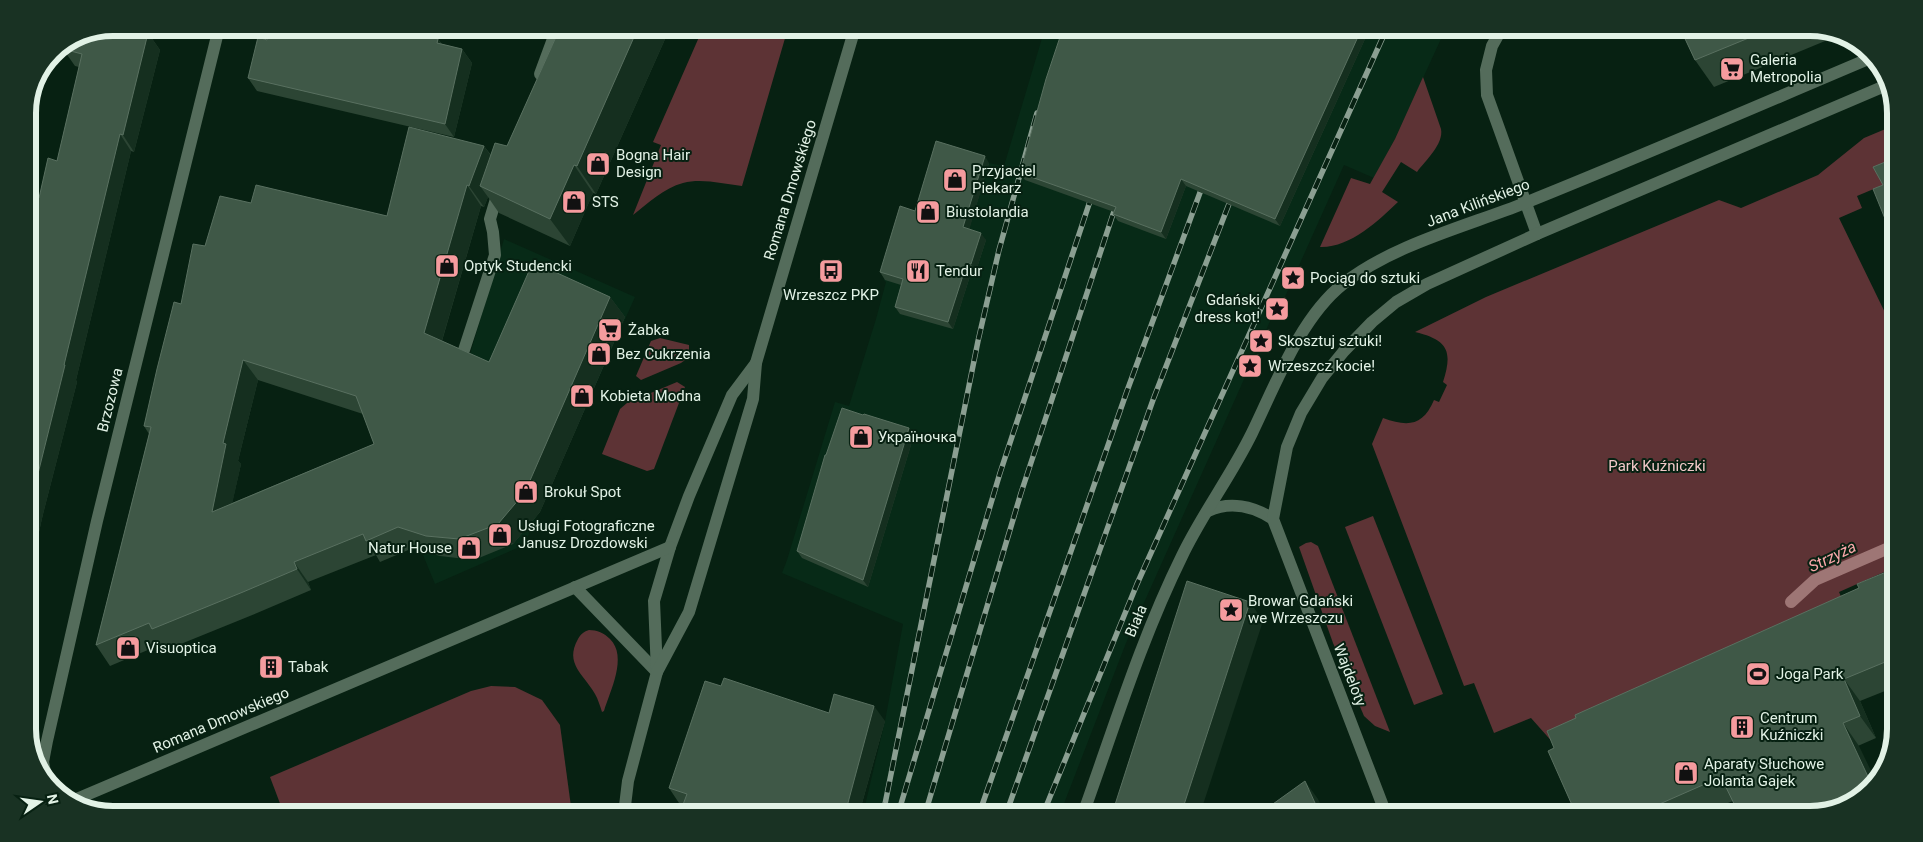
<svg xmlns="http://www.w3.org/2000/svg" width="1923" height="842" font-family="Roboto,sans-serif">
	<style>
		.built { fill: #072a17 }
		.green { fill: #5d3335 }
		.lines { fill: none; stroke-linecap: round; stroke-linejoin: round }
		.stream { stroke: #9e7675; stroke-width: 12 }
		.minor { stroke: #546c5b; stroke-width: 12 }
		.rail-casing { stroke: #8b9f92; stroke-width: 5.5 }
		.rail { stroke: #072112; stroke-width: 4; stroke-dasharray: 11; stroke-linecap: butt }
		.wall { fill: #2c4534; fill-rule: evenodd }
		.shaded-wall { fill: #152f1f }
		.building { fill: #3f5847; stroke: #597060; fill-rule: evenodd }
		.labels { text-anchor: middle; stroke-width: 4; stroke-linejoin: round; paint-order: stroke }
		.poi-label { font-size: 15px; fill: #e2f2e6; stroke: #072112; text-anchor: start }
		.street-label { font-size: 15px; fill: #e2f2e6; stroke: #072112 }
		.park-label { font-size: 15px; fill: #f2c9c9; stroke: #072112 }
		.water-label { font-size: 16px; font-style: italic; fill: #f9a8aa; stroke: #072112 }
		.rim { fill: none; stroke: #e2f2e6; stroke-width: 6 }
	</style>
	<rect width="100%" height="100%" fill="#072112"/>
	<g class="built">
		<path d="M1045 28H1446L1395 139 1374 178 1344 165 1280 308 1275 310 1126 643 1060 814H863L885 721 903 624 782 573 787 560 835 402 849 406 876 319 886 282 884 280 905 212 919 216 989 163 1004 166Z"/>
		<path d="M504 239 635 297 524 545 435 584 416 538Z"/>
	</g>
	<g class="green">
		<path d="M703 28H788L742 186C723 184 702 178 683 183 664 188 648 203 633 215L661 145 653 142Z"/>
		<path d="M1423 77 1441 129C1444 144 1425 161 1417 172L1401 162 1382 192 1398 202C1378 221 1350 248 1320 247L1351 178 1370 184 1395 139Z"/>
		<path d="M1895 125V180L1857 196 1862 208 1839 218 1893 329 1891 569 1839 592 1852 622 1563 754 1531 718 1494 733 1474 683 1464 686 1372 444 1383 418C1408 427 1423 426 1434 400L1439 402 1447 385 1443 382C1453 351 1448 340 1415 332L1486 297 1719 200 1741 208 1818 175 1864 138Z"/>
		<path d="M660 338 689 345V357L681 363 641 380 636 376 651 341Z"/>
		<path d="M677 382 685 387 654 469 647 471 602 454 620 409 627 403Z"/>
		<path d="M1373 516 1443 694 1414 705 1345 527Z"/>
		<path d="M1311 542 1318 546 1390 732 1375 726 1364 716 1333 643 1299 547 1306 543Z"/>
		<path d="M589 630C597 630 604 633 610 639 628 657 610 691 604 711L602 712C600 706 598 699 595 694 584 674 564 664 578 639 581 634 583 632 589 630Z"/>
		<path d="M491 686 515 687 542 700 560 725 572 814H284L270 777 471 691Z"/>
	</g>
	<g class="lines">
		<path class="stream" d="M1791 602 1815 580 1891 547"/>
		<g class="minor">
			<path d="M1502 28 1492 46 1486 70 1487 95 1537 234"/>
			<path d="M540 74 557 28"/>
			<path d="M464 350 495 255 493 232 490 219 499 189"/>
			<path d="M1208 511C1230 501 1253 506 1273 519"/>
			<path d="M575 587 657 672"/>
			<path d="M657 672 654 601 670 547 689 496 732 395 756 363"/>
			<path d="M47 782 43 762 47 741 97 521 219 28"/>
			<path d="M72 801 670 547"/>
			<path d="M624 814 628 781 657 672 689 612 753 399 756 363 855 28"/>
			<path d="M1083 814C1114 728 1141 639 1182 556 1202 514 1231 476 1252 433 1275 386 1300 318 1343 284 1392 245 1467 226 1525 203 1642 156 1757 106 1873 57"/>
			<path d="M1386 814 1273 519 1287 447 1301 413 1322 378 1344 351 1372 322 1396 302 1427 284 1537 234 1887 85"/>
		</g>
		<defs>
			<g id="rail">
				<path d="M883 814 978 341 999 250 1037 113"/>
				<path d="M898 814 1000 473 1094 189"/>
				<path d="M925 814 1021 493 1118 199"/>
				<path d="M979 814 1127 391 1205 179"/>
				<path d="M1006 814 1153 400 1234 191"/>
				<path d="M1043 814 1137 584 1387 28"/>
			</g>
		</defs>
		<use href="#rail" class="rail-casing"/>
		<use href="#rail" class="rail"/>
	</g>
	<g class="wall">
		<path d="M560 28H670L596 194 593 193 570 246 499 213 488 197 484 207 481 206 442 341 489 362 610 297 625 317 540 512 513 544 474 560 440 556 413 548 380 562 376 555 308 582 311 590 257 613 166 650 162 644 110 666 96 645 149 434 144 426 181 304 205 246 251 203 387 216 484 146 491 155 507 146ZM258 380 363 414 374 444 232 503 241 464 238 461Z"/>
		<path d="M1370 28 1280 226 1186 186 1166 239 1118 221 1113 214 1114 212 1025 180 1020 173Z"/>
		<path d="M1680 28H1810L1842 34 1714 87 1695 60Z"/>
		<path d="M148 33 160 50 134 152 131 151 76 380 77 382 43 514 28 581V195L39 198 57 161 79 67 75 66 63 49Z"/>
		<path d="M438 39 442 44 462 49 472 63 454 137 257 91 248 78 267 40Z"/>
		<path d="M989 163 969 229 986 240 976 271 972 270 953 329 900 314 895 307 901 285 885 280 880 272 915 211Z"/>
		<path d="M863 415 909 428 914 435 868 587 802 558 797 551 826 455Z"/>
		<path d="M1891 570 1890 689 1860 701 1876 738 1703 814H1576L1554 748 1859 588Z"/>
		<path d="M721 686 829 713 885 721 859 814H684L681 810 683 804 679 803 669 788Z"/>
	</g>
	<g class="shaded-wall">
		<path d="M638 28H670L596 194 577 166Z"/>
		<path d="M1362 28H1370L1280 226 1275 219Z"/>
		<path d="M148 33 160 50 134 152 123 135Z"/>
		<path d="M438 39 447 52 437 43Z"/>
		<path d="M462 49 472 63 454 137 445 124Z"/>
		<path d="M120 134 131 151 76 380 77 382 43 514 28 581V514Z"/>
		<path d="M484 146 498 166 480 186 488 197 484 207 469 186Z"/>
		<path d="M985 156 989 163 968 234 963 227Z"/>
		<path d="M574 165 593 193 570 246 550 219Z"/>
		<path d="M1181 179 1186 186 1166 239 1161 232Z"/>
		<path d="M467 185 481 206 438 354 424 333Z"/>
		<path d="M981 233 986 240 976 271 971 264Z"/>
		<path d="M967 263 972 270 953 329 948 322Z"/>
		<path d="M610 297 625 317 540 512 513 544 498 524Z"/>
		<path d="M243 360 258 380 238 461 241 464 226 532 212 512 223 443Z"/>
		<path d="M909 428 914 435 868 587 863 580Z"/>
		<path d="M294 562 308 582 311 590 297 569Z"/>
		<path d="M1250 602 1263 621 1200 814H1181Z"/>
		<path d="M1844 679 1860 701 1876 738 1860 716Z"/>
		<path d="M874 706 885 721 859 814H845Z"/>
		<path d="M1843 723 1859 746 1875 779 1871 783Z"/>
		<path d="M1305 781 1318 799 1325 814H1320Z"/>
		<path d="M728 808 732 814H726Z"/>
	</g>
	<g class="building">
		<path d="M113 28H128L148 33 123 135 120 134 64 365H65L28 514V195L39 198 48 158 57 161 82 54 63 49 64 45 81 34Z"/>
		<path d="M270 28H388L438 39 437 43 462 49 445 124 248 78 258 37 267 40Z"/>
		<path d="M560 28H638L577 166 574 165 550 219 480 186 495 143 507 146Z"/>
		<path d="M1063 28H1362L1275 219 1181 179 1161 232 1113 214 1116 207 1020 173 1046 79Z"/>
		<path d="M1680 28H1773L1695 60Z"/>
		<path d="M409 127 484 146 469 186 467 185 424 333 489 362 533 262 610 297 525 492 498 524 459 539 426 536 398 527 366 541 363 534 294 562 297 569 243 592 152 629 149 623 96 645 151 427 144 426 157 369 174 302 181 304 193 244 205 246 220 196 251 203 256 185 387 216ZM243 360 356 396 374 444 212 512 226 444 223 443Z"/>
		<path d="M936 141 985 156 963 227 981 233 971 264 967 263 948 322 895 307 903 279 880 272 900 206 915 211Z"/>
		<path d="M1895 158 1894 241 1873 189 1883 185 1873 167Z"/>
		<path d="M842 408 863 415 864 414 909 428 863 580 797 551 825 455H826Z"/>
		<path d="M1891 570 1890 660 1844 679 1860 716 1843 723 1871 783 1858 800 1810 814H1739L1721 777 1655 806 1659 814H1576L1548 751 1554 748 1547 731 1576 718 1575 715 1859 588 1857 584Z"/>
		<path d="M1187 581 1250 602 1181 814H1112Z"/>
		<path d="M724 678 829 713 834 694 874 706 845 814H748L728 808 726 814H693L681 810 687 794 669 788 705 681 721 686Z"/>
		<path d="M1305 781 1320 814H1259Z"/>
	</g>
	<defs>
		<symbol id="supermarket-square" viewBox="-11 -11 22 22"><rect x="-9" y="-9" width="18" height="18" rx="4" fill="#f59b9e" stroke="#072112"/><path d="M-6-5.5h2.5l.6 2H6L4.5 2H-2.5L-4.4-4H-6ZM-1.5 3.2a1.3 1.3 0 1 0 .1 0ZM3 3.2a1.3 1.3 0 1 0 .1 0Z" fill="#111"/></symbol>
		<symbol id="shop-square" viewBox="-11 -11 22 22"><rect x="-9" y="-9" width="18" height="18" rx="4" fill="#f59b9e" stroke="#072112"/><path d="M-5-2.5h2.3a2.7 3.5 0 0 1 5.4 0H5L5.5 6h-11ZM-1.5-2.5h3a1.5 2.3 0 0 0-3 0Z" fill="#111"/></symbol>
		<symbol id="bus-square" viewBox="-11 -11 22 22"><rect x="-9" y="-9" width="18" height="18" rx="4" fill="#f59b9e" stroke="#072112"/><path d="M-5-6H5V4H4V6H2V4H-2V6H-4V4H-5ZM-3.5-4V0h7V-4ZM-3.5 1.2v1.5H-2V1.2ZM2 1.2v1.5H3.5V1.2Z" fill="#111"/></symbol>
		<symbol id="restaurant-square" viewBox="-11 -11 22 22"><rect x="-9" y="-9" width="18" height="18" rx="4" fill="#f59b9e" stroke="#072112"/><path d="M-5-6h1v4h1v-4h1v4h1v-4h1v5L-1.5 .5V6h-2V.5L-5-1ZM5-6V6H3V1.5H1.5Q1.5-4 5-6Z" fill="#111"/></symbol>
		<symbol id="sight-square" viewBox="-11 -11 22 22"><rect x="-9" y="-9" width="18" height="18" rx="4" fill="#f59b9e" stroke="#072112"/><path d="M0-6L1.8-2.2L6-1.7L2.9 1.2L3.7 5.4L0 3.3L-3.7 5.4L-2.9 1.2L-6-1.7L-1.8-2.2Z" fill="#111"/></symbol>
		<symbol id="building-square" viewBox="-11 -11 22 22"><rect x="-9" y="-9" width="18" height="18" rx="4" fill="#f59b9e" stroke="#072112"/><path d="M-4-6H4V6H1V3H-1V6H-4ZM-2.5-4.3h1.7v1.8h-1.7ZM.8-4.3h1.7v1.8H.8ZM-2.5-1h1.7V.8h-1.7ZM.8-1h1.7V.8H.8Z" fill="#111"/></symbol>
		<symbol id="stadium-square" viewBox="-11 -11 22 22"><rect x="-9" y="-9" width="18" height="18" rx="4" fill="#f59b9e" stroke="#072112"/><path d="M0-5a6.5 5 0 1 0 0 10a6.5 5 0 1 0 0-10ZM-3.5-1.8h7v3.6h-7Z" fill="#111"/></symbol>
	</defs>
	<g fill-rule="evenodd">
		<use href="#supermarket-square" x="1718" y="55" width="28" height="28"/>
		<use href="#shop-square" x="584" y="150" width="28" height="28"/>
		<use href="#shop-square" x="941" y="166" width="28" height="28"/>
		<use href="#shop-square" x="560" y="188" width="28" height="28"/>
		<use href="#shop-square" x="914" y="198" width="28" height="28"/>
		<use href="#shop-square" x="433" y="252" width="28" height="28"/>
		<use href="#bus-square" x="817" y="257" width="28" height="28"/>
		<use href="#restaurant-square" x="904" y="257" width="28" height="28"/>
		<use href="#sight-square" x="1279" y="264" width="28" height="28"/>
		<use href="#sight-square" x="1263" y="295" width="28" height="28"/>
		<use href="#supermarket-square" x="596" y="316" width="28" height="28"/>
		<use href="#sight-square" x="1247" y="327" width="28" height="28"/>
		<use href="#shop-square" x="585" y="340" width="28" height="28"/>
		<use href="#sight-square" x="1236" y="352" width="28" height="28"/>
		<use href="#shop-square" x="568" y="382" width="28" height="28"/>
		<use href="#shop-square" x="847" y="423" width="28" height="28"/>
		<use href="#shop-square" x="512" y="478" width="28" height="28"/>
		<use href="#shop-square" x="486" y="521" width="28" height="28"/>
		<use href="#shop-square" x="455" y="534" width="28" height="28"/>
		<use href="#sight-square" x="1217" y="596" width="28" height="28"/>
		<use href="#shop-square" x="114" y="634" width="28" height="28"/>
		<use href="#building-square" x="257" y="653" width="28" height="28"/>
		<use href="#stadium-square" x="1744" y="660" width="28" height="28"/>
		<use href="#building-square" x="1728" y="713" width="28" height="28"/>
		<use href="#shop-square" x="1672" y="759" width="28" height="28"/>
	</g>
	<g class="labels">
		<g class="poi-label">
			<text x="1750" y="65">Galeria<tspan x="1750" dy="17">Metropolia</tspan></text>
			<text x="616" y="160">Bogna Hair<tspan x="616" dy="17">Design</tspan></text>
			<text x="972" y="176">Przyjaciel<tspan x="972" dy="17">Piekarz</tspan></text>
			<text x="592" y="207">STS</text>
			<text x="946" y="217">Biustolandia</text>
			<text x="464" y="271">Optyk Studencki</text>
			<text x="936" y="276">Tendur</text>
			<text x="1310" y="283">Pociąg do sztuki</text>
			<text x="831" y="300" text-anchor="middle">Wrzeszcz PKP</text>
			<text x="1260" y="305" text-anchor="end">Gdański<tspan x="1260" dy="17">dress kot!</tspan></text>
			<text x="628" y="335">Żabka</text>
			<text x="1278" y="346">Skosztuj sztuki!</text>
			<text x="616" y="359">Bez Cukrzenia</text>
			<text x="1268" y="371">Wrzeszcz kocie!</text>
			<text x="600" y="401">Kobieta Modna</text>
			<text x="878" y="442">Україночка</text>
			<text x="544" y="497">Brokuł Spot</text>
			<text x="518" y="531">Usługi Fotograficzne<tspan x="518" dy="17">Janusz Drozdowski</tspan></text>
			<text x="452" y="553" text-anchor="end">Natur House</text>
			<text x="1248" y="606">Browar Gdański<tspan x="1248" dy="17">we Wrzeszczu</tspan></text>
			<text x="146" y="653">Visuoptica</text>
			<text x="288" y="672">Tabak</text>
			<text x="1776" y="679">Joga Park</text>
			<text x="1760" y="723">Centrum<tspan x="1760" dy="17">Kuźniczki</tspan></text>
			<text x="1704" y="769">Aparaty Słuchowe<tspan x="1704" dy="17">Jolanta Gajek</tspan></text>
		</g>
		<g class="street-label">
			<text transform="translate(790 190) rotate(-73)" y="5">Romana Dmowskiego</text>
			<text transform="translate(1478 203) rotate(-21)" y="5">Jana Kilińskiego</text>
			<text transform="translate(110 400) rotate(-76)" y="5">Brzozowa</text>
			<text transform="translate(1136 621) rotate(-67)" y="5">Biała</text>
			<text transform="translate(1350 675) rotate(69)" y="5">Wajdeloty</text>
			<text transform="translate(221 720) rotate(-23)" y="5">Romana Dmowskiego</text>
		</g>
		<g class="park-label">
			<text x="1657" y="471">Park Kuźniczki</text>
		</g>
		<g class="water-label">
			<text transform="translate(1832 556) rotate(-26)" y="6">Strzyża</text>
		</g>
	</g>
	<path d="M0 0H1923V842H0ZM113 36H1810A77 77 0 0 1 1887 113V729A77 77 0 0 1 1810 806H113A77 77 0 0 1 36 729V113A77 77 0 0 1 113 36Z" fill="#193223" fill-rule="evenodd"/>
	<path class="rim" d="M113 36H1810A77 77 0 0 1 1887 113V729A77 77 0 0 1 1810 806H113A77 77 0 0 1 36 729V113A77 77 0 0 1 113 36Z"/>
	<g transform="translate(40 802) rotate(77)" stroke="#072112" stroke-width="4" paint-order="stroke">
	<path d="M0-4L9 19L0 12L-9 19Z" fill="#e2f2e6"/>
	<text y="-8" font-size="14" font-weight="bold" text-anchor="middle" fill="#e2f2e6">N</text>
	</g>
</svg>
